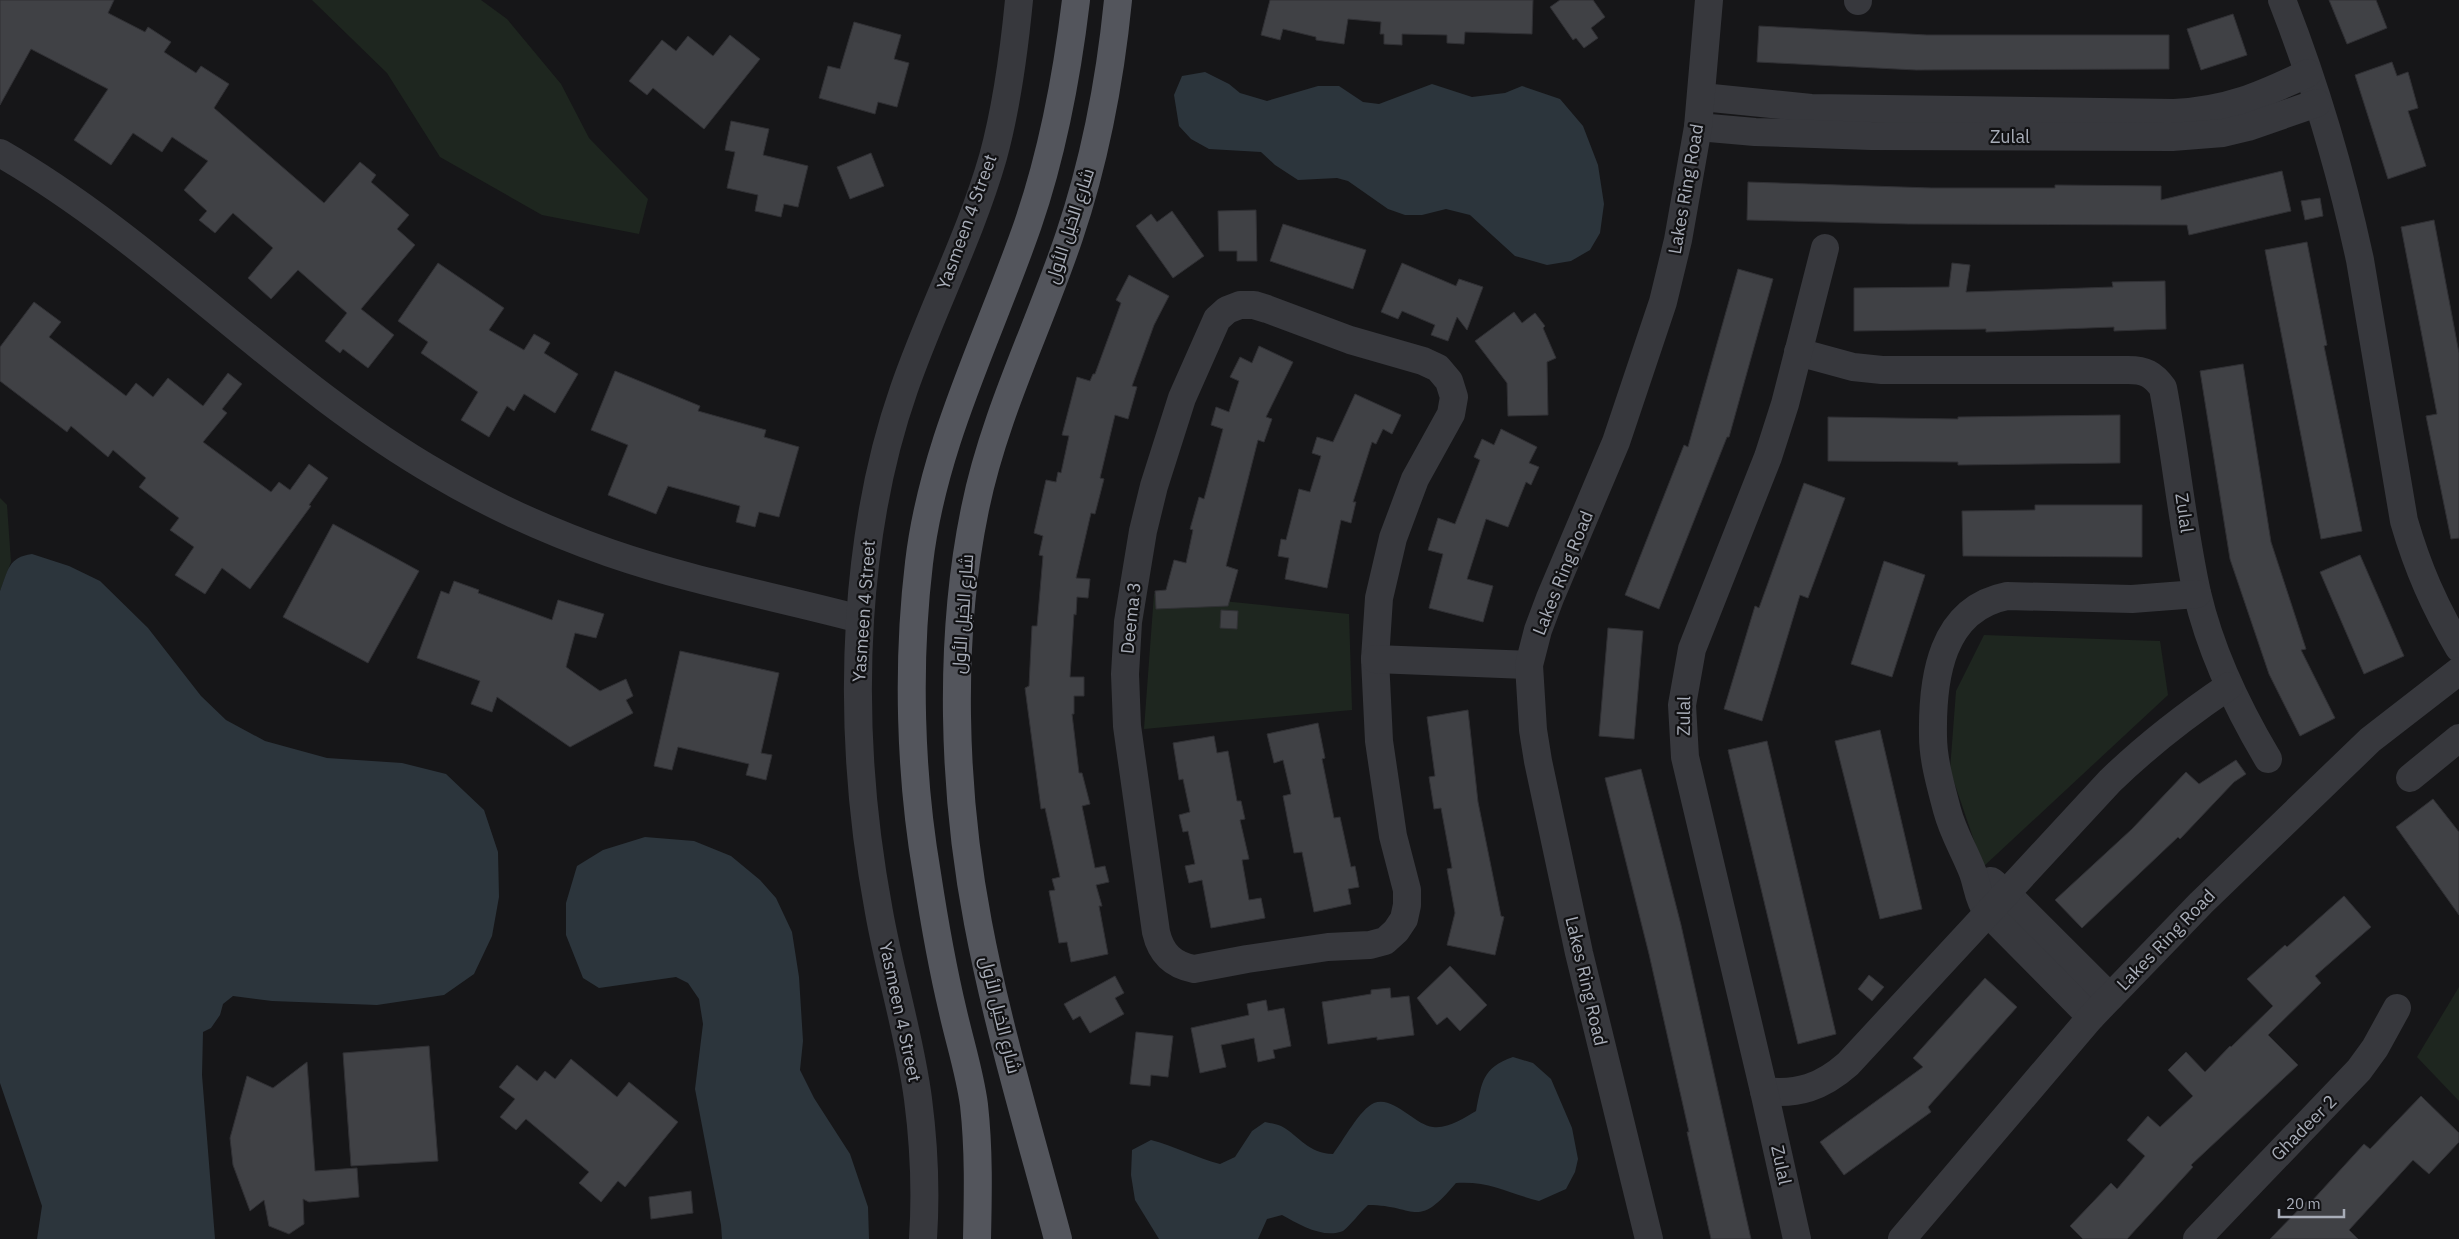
<svg xmlns="http://www.w3.org/2000/svg" width="2459" height="1239" font-family="'IBM Plex Sans',Cairo,sans-serif">
	<style>
		.green { fill: #1e261f }
		.water { fill: #2c353c }
		.building { fill: #404145; stroke: #303034 }
		.lines { fill: none; stroke-linecap: round; stroke-linejoin: round }
		.minor { stroke: #37383d; stroke-width: 28 }
		.major { stroke: #53555c; stroke-width: 28 }
		.labels { text-anchor: middle; stroke-width: 4.5; stroke-linejoin: round; paint-order: stroke }
		.street-label { font-size: 18px; fill: #a8adb8; stroke: #111113 }
	</style>
	<rect width="100%" height="100%" fill="#161618"/>
	<g class="green">
		<path d="M312 0H481L507 19 561 84 589 138 648 199 639 234 542 215 440 157 387 73Z"/>
		<path d="M0 498 7 505 11 562 0 591Z"/>
		<path d="M1154 594 1349 614 1352 710 1144 729Z"/>
		<path d="M1984 635 2160 641 2168 695 1983 867 1950 770 1956 691Z"/>
		<path d="M2459 987V1101L2417 1057Z"/>
	</g>
	<g class="water">
		<path d="M1205 72 1229 84 1240 93 1267 101 1318 86H1339L1363 102 1379 104 1432 84 1472 97 1505 93 1522 86 1560 99 1583 126 1598 165 1604 204 1600 233 1590 250 1571 261 1547 265 1515 256 1470 215 1446 209 1422 215H1405L1388 209 1348 181 1337 178 1298 180 1275 165 1261 152 1209 149 1191 139 1179 126 1174 95 1182 76Z"/>
		<path d="M32 554 69 566 100 581 148 628 201 696 226 720 265 741 327 758 402 763 446 774 484 810 498 852 499 897 492 936 474 974 444 995 377 1005 272 1001 233 996 223 1004 220 1015 211 1028 203 1032 202 1075 215 1239H37L42 1206 0 1083V591C8 571 8 557 32 554Z"/>
		<path d="M645 837 694 841 731 856 760 880 776 898 792 932 799 977 803 1041 800 1070 814 1098 850 1154 868 1207 869 1239H722L721 1225 695 1089 703 1024 699 999 688 983 676 977 599 988 583 978 566 935V903L577 866 603 850Z"/>
		<path d="M1513 1057 1533 1063 1551 1079 1572 1128 1578 1159 1575 1172 1566 1189 1539 1201C1507 1193 1491 1181 1456 1183 1416 1231 1417 1205 1368 1205 1359 1213 1352 1224 1343 1231 1324 1239 1300 1225 1282 1215L1267 1219 1258 1239H1159L1135 1200 1131 1175 1132 1150 1151 1140C1175 1146 1196 1158 1220 1164L1235 1157 1252 1131 1265 1122C1270 1123 1276 1124 1281 1126 1301 1137 1307 1153 1333 1154 1343 1141 1360 1109 1374 1103 1393 1095 1415 1125 1433 1127 1448 1129 1464 1118 1476 1111 1482 1082 1482 1068 1513 1057Z"/>
	</g>
	<g class="building">
		<path d="M0 0H114L108 13 145 32 148 27 171 42 164 52 196 73 201 66 229 84 214 108 324 203 360 162 376 175 371 182 409 215 397 229 415 245 361 309 394 335 368 368 343 349 340 353 325 341 347 313 298 270 271 299 248 278 273 248 233 213 215 233 199 220 207 211 184 190 208 161 172 137 162 152 133 133 111 165 74 140 108 89 31 49 0 105Z"/>
		<path d="M1270 0H1533L1532 34 1465 32 1464 44 1447 43V35L1402 34V45L1384 44V34H1380L1381 22 1348 19 1344 44 1316 40V37L1283 29 1280 40 1261 35Z"/>
		<path d="M1560 0H1593L1605 17 1591 28 1598 38 1584 48 1576 38 1573 40 1550 7Z"/>
		<path d="M2329 0H2376L2387 28 2347 44Z"/>
		<path d="M2233 14 2247 55 2201 70 2187 29Z"/>
		<path d="M854 22 901 35 894 59 909 63 897 107 878 102 875 114 819 98 828 66 840 69Z"/>
		<path d="M1759 26 1927 35H2169V69L1916 70 1757 62Z"/>
		<path d="M730 35 760 59 704 129 653 88 647 95 629 81 662 40 676 51 688 36 713 56Z"/>
		<path d="M2392 62 2397 76 2408 72 2418 108 2408 111 2426 166 2388 179 2355 75Z"/>
		<path d="M731 121 769 129 763 155 808 166 798 207 784 204 781 217 755 211 758 195 727 188 735 152 725 150Z"/>
		<path d="M871 153 884 186 850 199 837 167Z"/>
		<path d="M2282 171 2291 211 2189 235 2187 225 1908 224 1747 220 1748 182 1932 188H2055V185L2161 186V200Z"/>
		<path d="M2320 198 2323 216 2305 220 2301 201Z"/>
		<path d="M1256 210 1257 261H1237V251H1219L1218 211Z"/>
		<path d="M1172 211 1204 256 1173 278 1136 226 1151 214 1157 222Z"/>
		<path d="M2434 220 2459 353V538L2451 539 2426 416 2437 414 2401 227Z"/>
		<path d="M1283 224 1366 250 1353 289 1270 261Z"/>
		<path d="M2307 242 2327 345 2324 346 2362 531 2321 539 2265 250Z"/>
		<path d="M438 263 504 308 489 330 524 350 534 334 550 343 544 353 578 374 555 413 524 394 514 411 507 406 489 437 461 420 478 392 421 353 428 342 398 321Z"/>
		<path d="M1402 263 1456 286 1459 279 1483 287 1467 330 1457 317 1448 341 1431 335 1435 325 1402 311 1398 319 1381 312Z"/>
		<path d="M1952 263 1970 265 1966 292 2113 287 2112 282 2165 281 2166 329 2114 331V327L1986 332V329L1854 331V288L1949 287Z"/>
		<path d="M1738 269 1773 279 1729 437H1727L1659 609 1625 595 1684 445 1688 447Z"/>
		<path d="M1129 275 1169 296 1154 325 1132 386 1137 387 1128 419 1115 415 1100 478 1104 479 1095 514 1091 513 1076 578 1090 579 1088 598 1077 597 1076 615 1074 614 1070 677H1084V696H1074V714H1072L1079 773H1082L1090 804 1082 806 1095 868 1105 866 1109 882 1096 885 1102 906H1099L1108 954 1071 962 1067 942 1059 943 1049 891 1055 890 1052 879 1060 877 1045 808 1041 809 1025 688 1029 686 1032 626H1037L1043 556 1039 555 1043 536 1034 533 1046 480 1056 482 1058 472 1061 473 1069 436 1062 435 1077 377 1090 381 1093 374H1095L1121 303 1116 300Z"/>
		<path d="M34 302 61 322 49 337 126 396 136 383 153 397 168 378 203 406 228 373 242 384 222 409 227 413 203 442 271 492 279 482 290 490 309 464 328 478 309 505 311 506 250 589 222 568 205 594 175 575 194 547 170 530 179 518 139 487 146 478 113 450 108 457 71 426 67 432 0 381V347Z"/>
		<path d="M1514 312 1522 323 1535 313 1545 326 1543 328 1556 358 1547 362 1548 415 1508 416 1507 383 1475 341Z"/>
		<path d="M1259 346 1293 362 1266 417 1272 419 1264 442 1258 440 1226 566 1238 570 1228 606 1156 609 1155 591 1166 590 1174 560 1186 563 1193 530 1190 529 1199 497 1204 499 1223 429 1211 425 1216 407 1229 412 1239 381 1230 377 1240 357 1252 363Z"/>
		<path d="M2243 364 2271 542 2306 649 2301 650 2335 718 2300 736 2269 674 2230 559 2200 371Z"/>
		<path d="M615 371 700 406 698 411 766 430 764 437 799 447 779 517 759 512 755 527 736 522 740 506 668 486 656 514 608 495 628 445 591 430Z"/>
		<path d="M1355 394 1401 415 1392 434 1383 429 1376 444 1372 442 1353 502H1356L1351 523 1341 520 1327 588 1285 579 1289 558 1278 556 1281 539 1286 540 1299 489 1310 492 1321 456 1312 453 1317 437 1333 442Z"/>
		<path d="M2120 415V463L1958 465V462L1828 461V417L1958 419V417Z"/>
		<path d="M1501 429 1537 447 1529 463 1539 467 1531 485 1526 482 1508 527 1486 519 1467 579 1493 586 1483 622 1429 608 1443 554 1428 550 1438 518 1455 524 1480 460 1474 457 1482 439 1494 445Z"/>
		<path d="M1804 483 1845 498 1808 598 1800 595 1762 721 1724 709 1755 606 1759 608Z"/>
		<path d="M2035 505H2142V557L1963 556 1962 511 2035 510Z"/>
		<path d="M333 524 419 571 368 663 283 617Z"/>
		<path d="M2360 555 2404 656 2364 674 2320 572Z"/>
		<path d="M1884 561 1925 575 1892 677 1851 664Z"/>
		<path d="M454 581 479 590 478 593 552 620 558 600 604 614 596 638 575 633 566 667 600 691 626 679 633 696 626 700 633 713 570 747 497 697 492 712 471 704 480 681 417 658 441 591 449 594Z"/>
		<path d="M1221 610 1238 611 1237 629 1220 628Z"/>
		<path d="M1608 628 1643 631 1634 739 1599 736Z"/>
		<path d="M680 651 779 673 761 753 772 755 766 780 746 775 749 764 678 747 672 770 654 766Z"/>
		<path d="M1468 710 1478 802 1501 916 1504 917 1495 955 1447 945 1455 913 1447 869 1452 868 1441 808 1434 809 1429 777 1435 776 1427 717Z"/>
		<path d="M1318 723 1325 758 1322 759 1334 818 1340 817 1351 867 1355 866 1359 887 1348 889 1351 904 1314 912 1302 852 1294 853 1283 796 1291 794 1283 760 1274 763 1267 734Z"/>
		<path d="M1880 730 1922 909 1880 919 1835 741Z"/>
		<path d="M1214 736 1217 753 1228 751 1237 801H1241L1245 819 1240 820 1249 859 1242 860 1249 900 1261 898 1265 918 1211 928 1202 880 1189 883 1185 866 1195 864 1188 831 1183 832 1179 815 1190 812 1183 779 1179 780 1173 743Z"/>
		<path d="M1767 741 1836 1034 1798 1044 1728 750Z"/>
		<path d="M2236 760 2246 774 2234 782 2180 839 2178 837 2082 928 2055 900 2132 829 2186 772 2199 784Z"/>
		<path d="M1641 769 1681 925 1751 1239H1711L1687 1132H1689L1649 954 1605 778Z"/>
		<path d="M2433 799 2459 832V915L2396 827Z"/>
		<path d="M2344 896 2371 927 2315 976 2321 983 2268 1035 2298 1065 2191 1165 2193 1167 2127 1239H2083L2070 1226 2111 1183 2117 1189 2145 1156 2127 1140 2148 1116 2160 1127 2193 1096 2168 1070 2186 1052 2205 1072 2230 1046 2231 1047 2273 1006 2247 979 2285 945 2287 947Z"/>
		<path d="M1450 966 1487 1005 1460 1031 1447 1017 1437 1025 1417 998Z"/>
		<path d="M1869 975 1884 987 1872 1001 1858 989Z"/>
		<path d="M1115 976 1124 993 1115 998 1124 1014 1090 1033 1080 1016 1073 1020 1064 1004Z"/>
		<path d="M1985 978 2017 1007 1928 1107 1931 1112 1844 1175 1820 1142 1923 1067 1913 1058Z"/>
		<path d="M1390 988 1391 998 1409 996 1414 1035 1377 1040V1037L1328 1044 1322 1002 1371 994V990Z"/>
		<path d="M1266 1000 1268 1011 1284 1008 1291 1046 1273 1050 1275 1058 1258 1062 1254 1038 1221 1045 1226 1067 1200 1073 1191 1028 1249 1015 1247 1004Z"/>
		<path d="M1136 1032 1173 1036 1168 1077 1151 1075 1150 1086 1130 1084Z"/>
		<path d="M429 1046 438 1161 351 1166 343 1053Z"/>
		<path d="M571 1059 617 1097 629 1082 678 1122 625 1187 618 1181 601 1202 579 1183 589 1172 526 1119 516 1130 500 1117 515 1099 499 1087 517 1065 537 1081 545 1071 555 1079Z"/>
		<path d="M307 1062 315 1171 357 1168 359 1197 309 1202 303 1199 304 1224 289 1234 269 1226 264 1200 250 1211 233 1165 230 1138 247 1076 273 1088Z"/>
		<path d="M2421 1096 2459 1133V1142L2429 1174 2413 1160 2349 1230 2358 1239H2270L2309 1199 2311 1202 2364 1144 2370 1149Z"/>
		<path d="M691 1191 693 1213 651 1219 649 1197Z"/>
	</g>
	<g class="lines">
		<g class="minor">
			<path d="M2282 0C2315 84 2341 172 2360 260L2404 521C2418 569 2434 605 2459 648"/>
			<path d="M1858 1V0"/>
			<path d="M1702 97 1811 108 2174 113C2228 110 2260 96 2308 73"/>
			<path d="M1698 127 1755 132 1871 136 2172 137 2223 133 2248 127 2317 103"/>
			<path d="M0 153C158 244 280 383 438 474 492 506 550 532 610 553 691 581 777 597 860 619"/>
			<path d="M1240 305H1254L1267 309 1350 340 1423 361 1438 368 1449 381 1454 397 1451 414 1415 479 1393 538 1379 598 1375 659 1379 741 1393 836 1407 890V905L1404 919 1396 931 1385 941 1370 945 1328 947 1247 959 1194 969C1173 965 1161 954 1156 932L1127 726 1125 674 1128 622 1143 531 1154 486 1182 398 1217 319 1227 310Z"/>
			<path d="M1798 352 1853 367 1882 370H2128C2145 370 2153 374 2163 388 2176 456 2182 525 2197 593 2211 653 2237 707 2268 759"/>
			<path d="M1375 659 1529 665"/>
			<path d="M2410 778 2459 738"/>
			<path d="M1991 881 2006 893 2110 997"/>
			<path d="M2091 1017 1987 912C1978 899 1978 887 1973 873 1965 852 1953 833 1947 810 1941 787 1933 760 1933 736 1932 678 1941 609 2007 596L2132 599 2197 594"/>
			<path d="M1764 1091C1798 1095 1822 1087 1848 1064L2110 781C2147 745 2186 715 2229 686"/>
			<path d="M923 1239C926 1193 924 1145 918 1099 910 1037 890 974 879 912 861 816 854 718 860 620 865 542 878 463 904 389 931 311 970 237 993 157 1007 106 1014 52 1019 0"/>
			<path d="M1649 1239 1579 953 1538 761 1533 730 1529 665 1538 630 1550 598 1616 442 1663 302 1678 240 1698 127 1709 0"/>
			<path d="M1797 1239 1764 1091 1685 757 1682 705 1692 649 1768 457 1785 404 1825 248"/>
			<path d="M1902 1239 2091 1017 2201 903 2370 740 2459 671"/>
			<path d="M2197 1239 2359 1070 2375 1048 2397 1008"/>
		</g>
		<g class="major">
			<path d="M977 1239C978 1194 979 1150 974 1105 970 1074 960 1043 953 1012 942 966 934 920 927 874 910 775 907 663 919 563 933 443 989 337 1028 224 1053 151 1067 76 1076 0"/>
			<path d="M1058 1239C1030 1134 998 1029 978 923 953 792 948 640 975 509 994 415 1038 329 1069 237 1095 160 1110 81 1118 0"/>
		</g>
	</g>
	<g class="labels">
		<g class="street-label">
			<text x="2010" y="143">Zulal</text>
			<text transform="translate(1686 189) rotate(-80)" y="6">Lakes Ring Road</text>
			<text transform="translate(967 222) rotate(-70)" y="6">Yasmeen 4 Street</text>
			<text transform="translate(1070 226) rotate(-72)" y="6">شارع الخيل الأول</text>
			<text transform="translate(2184 513) rotate(82)" y="6">Zulal</text>
			<text transform="translate(1563 573) rotate(-68)" y="6">Lakes Ring Road</text>
			<text transform="translate(864 611) rotate(-86)" y="6">Yasmeen 4 Street</text>
			<text transform="translate(963 614) rotate(-86)" y="6">شارع الخيل الأول</text>
			<text transform="translate(1131 618) rotate(-84)" y="6">Deema 3</text>
			<text transform="translate(1684 716) rotate(-89)" y="6">Zulal</text>
			<text transform="translate(2166 940) rotate(-46)" y="6">Lakes Ring Road</text>
			<text transform="translate(1586 981) rotate(77)" y="6">Lakes Ring Road</text>
			<text transform="translate(900 1012) rotate(78)" y="6">Yasmeen 4 Street</text>
			<text transform="translate(1000 1015) rotate(76)" y="6">شارع الخيل الأول</text>
			<text transform="translate(2304 1128) rotate(-45)" y="6">Ghadeer 2</text>
			<text transform="translate(1781 1165) rotate(78)" y="6">Zulal</text>
		</g>
	</g>
	<path d="M2279 1209v8h65v-8" fill="none" stroke="#a8adb8" stroke-width="2.5"/>
	<text x="2286" y="1209" font-size="15" fill="#a8adb8" stroke="#111113" stroke-width="4" paint-order="stroke">20 m</text>
</svg>
